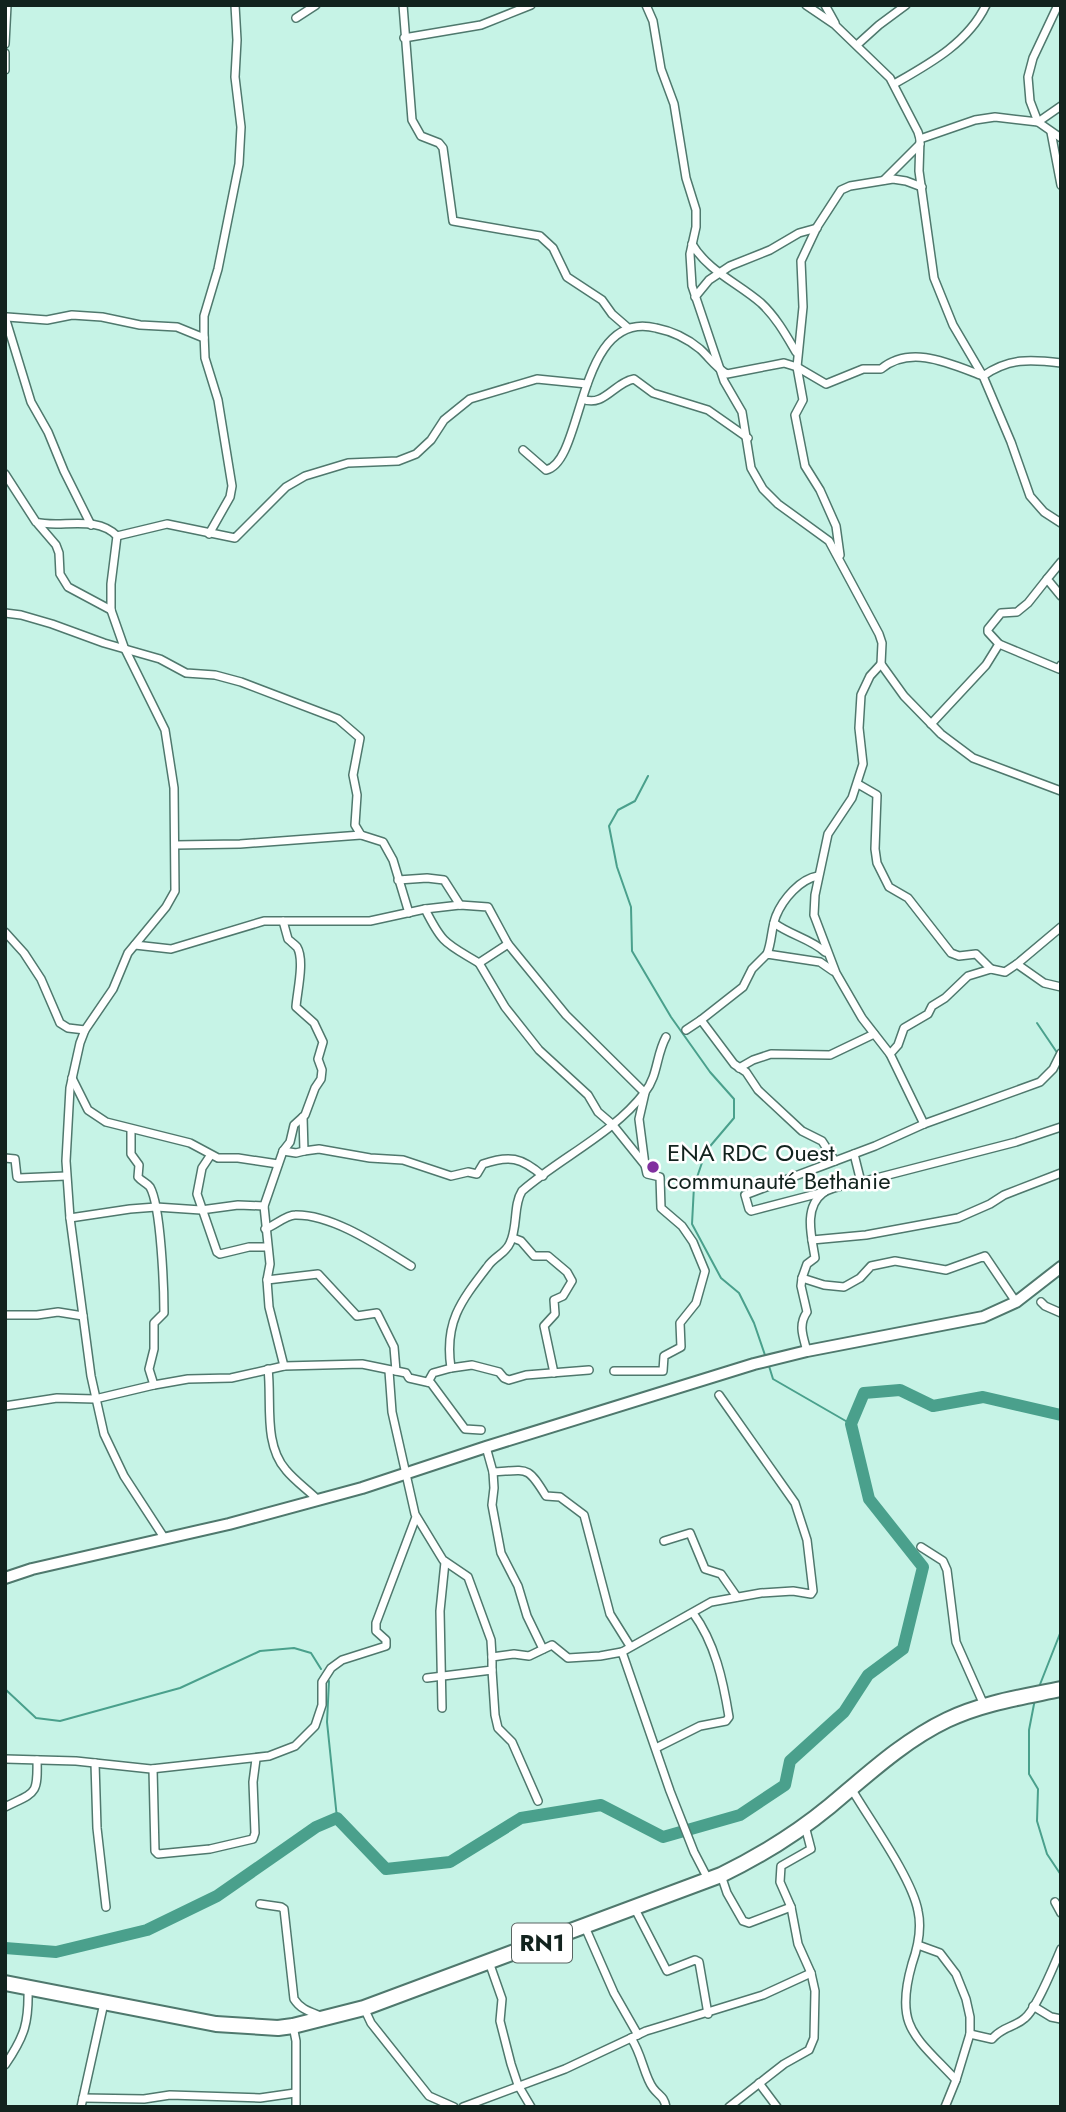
<svg xmlns="http://www.w3.org/2000/svg" width="1066" height="2112" font-family="Jost,sans-serif">
	<style>
		.lines { fill: none; stroke-linecap: round; stroke-linejoin: round }
		.stream { stroke: #4aa08c; stroke-width: 2 }
		.river { stroke: #4aa08c; stroke-width: 12 }
		.street-casing { stroke: #4f786d; stroke-width: 10 }
		.secondary-casing { stroke: #4f786d; stroke-width: 14 }
		.highway-casing { stroke: #4f786d; stroke-width: 18 }
		.street { stroke: #fff; stroke-width: 7 }
		.secondary { stroke: #fff; stroke-width: 10 }
		.highway { stroke: #fff; stroke-width: 14 }
		.poi-dot { fill: #812f9f; stroke: #fff; stroke-width: 2.5 }
		.labels { text-anchor: middle; stroke-width: 5; stroke-linejoin: round; paint-order: stroke }
		.shield { fill: #fff; stroke: #596562; stroke-width: 2 }
		.shield-label { font-size: 23px; font-weight: bold; fill: #12231e }
		.poi-label { font-size: 24px; fill: #12231e; stroke: #fff; text-anchor: start }
	</style>
	<rect width="100%" height="100%" fill="#c6f3e6"/>
	<g class="lines">
		<g class="stream">
			<path d="M648 776 635 801 618 810 609 826 617 867 631 907 632 951 671 1017 710 1072 734 1099V1118L706 1151 694 1186 692 1224 721 1278 739 1293 754 1323 766 1358"/>
			<path d="M1037 1023 1058 1054"/>
			<path d="M769 1366 773 1379 851 1424"/>
			<path d="M329 1681 327 1722 337 1818"/>
			<path d="M1039 1687 1061 1631"/>
			<path d="M5 1689 36 1718 60 1721 180 1688 260 1651 294 1648 311 1653 321 1669"/>
			<path d="M1035 1699 1029 1730V1774L1038 1789 1037 1821 1047 1854 1061 1875"/>
		</g>
		<path class="river" d="M5 1948 56 1952 147 1930 217 1896 316 1827 337 1818 386 1869 450 1862 521 1818 601 1805 663 1837 740 1815 785 1785 790 1761 844 1712 868 1675 903 1649 923 1567 869 1499 851 1424 864 1393 900 1390 933 1406 983 1397 1061 1415"/>
		<defs>
			<g id="street">
				<path d="M403 5 412 120 421 136 439 143 443 148 453 221 540 236 553 248 567 277 602 300 612 314 627 327"/>
				<path d="M646 5 653 21 661 69 674 104 686 178 696 210V227L690 254 692 286 724 381 742 412 751 468 763 489 778 504 829 541 879 634 882 643 881 664 904 696 941 734 973 758 1061 791"/>
				<path d="M806 5 834 24 890 78 918 132 920 139 919 171 934 278 953 325 983 376 1011 442 1030 496 1044 512 1061 523"/>
				<path d="M825 5 835 23"/>
				<path d="M1058 5 1033 58 1028 77 1030 101 1038 122 1061 106"/>
				<path d="M296 18 316 5"/>
				<path d="M404 38 481 25 531 5"/>
				<path d="M5 44 7 5"/>
				<path d="M858 44 879 25 906 5"/>
				<path d="M5 53V70"/>
				<path d="M894 84C929 64 968 43 986 5"/>
				<path d="M1051 132 1061 185"/>
				<path d="M920 139 975 120 995 117 1038 122 1061 138"/>
				<path d="M884 180 920 144"/>
				<path d="M692 244C708 271 738 283 761 303 776 317 786 335 796 352"/>
				<path d="M695 297 709 280 730 266 770 250 799 233 817 228"/>
				<path d="M5 317 31 402 48 432 64 471 91 525"/>
				<path d="M7 317 47 320 72 315 102 317 140 325 177 327 204 338"/>
				<path d="M583 399C603 408 615 382 634 379L653 393 708 410 748 438"/>
				<path d="M523 450 546 470C585 462 576 308 656 328 671 331 688 339 700 349 709 357 716 368 727 374L784 363 797 367 826 384 863 369H881C911 344 951 364 983 376 1009 358 1030 359 1061 363"/>
				<path d="M5 474 36 522C59 529 96 514 117 536L111 584V610L124 647 165 730 174 788 175 891 166 907 128 953 113 989 85 1030 80 1043 70 1088 66 1161 70 1218 91 1376 104 1434 124 1476 165 1539"/>
				<path d="M38 524 56 545 59 553 60 574 68 587 111 610"/>
				<path d="M209 534 230 497 232 486 218 400 205 358 204 333V316L218 269 239 164 241 127 235 77 237 40 235 5"/>
				<path d="M117 536 167 524 235 538 286 487 305 476 348 463 398 461 416 454 431 440 444 420 470 399 537 379 587 384"/>
				<path d="M840 555 836 526 820 490 805 466 795 415 803 400 797 367 803 307 801 261 817 227 841 190 850 186 893 179 906 181 922 187"/>
				<path d="M1061 562 1047 579 1061 596"/>
				<path d="M5 613 21 615 52 624 104 643 160 659 186 673 215 675 241 682 338 719 360 738 353 775 357 795 355 825 361 835 383 842 393 860 409 913"/>
				<path d="M999 644 988 632V629L1001 613 1017 612 1028 603 1047 579"/>
				<path d="M881 664 870 676 861 695 859 728 863 764 852 798 828 834 815 895 814 915 836 973 862 1018 890 1054 924 1124"/>
				<path d="M931 724 986 665 999 644 1059 669 1061 665"/>
				<path d="M858 784 877 795 875 849 877 863 889 887 908 898 951 953 959 956 976 954 991 969"/>
				<path d="M175 845 240 844 361 835"/>
				<path d="M398 880 427 878 444 880 460 905"/>
				<path d="M425 909C443 945 446 943 479 963"/>
				<path d="M283 921 288 939C289 940 296 946 297 947 305 960 297 992 296 1007L314 1023 323 1042 318 1059 322 1070 321 1079 315 1088 305 1115 294 1125 290 1142 283 1151 264 1206 270 1264 267 1280 269 1307 284 1366"/>
				<path d="M774 923C790 935 811 939 825 952"/>
				<path d="M5 932 24 953 41 979 60 1023 68 1028 85 1030"/>
				<path d="M508 944 479 963 505 1007 539 1050 588 1095 598 1112 612 1124 645 1165 647 1174 660 1177 661 1208 682 1226 693 1242 705 1271 696 1303 680 1323 681 1347 664 1356 663 1371H614"/>
				<path d="M135 945 171 949 264 921H370L425 909 460 905 488 907 508 944 566 1015 645 1093 639 1119 645 1165"/>
				<path d="M767 954C772 942 771 929 776 916 783 899 800 879 818 876"/>
				<path d="M1017 964 1061 927"/>
				<path d="M701 1020 743 987 752 969 767 954 820 962 833 971"/>
				<path d="M686 1030 701 1020 734 1064 746 1072 758 1090 802 1131 822 1141 835 1161"/>
				<path d="M890 1054 898 1045 904 1028 928 1014 932 1006 945 998 968 976 991 969 1005 972 1017 964 1044 983 1061 987"/>
				<path d="M739 1068 753 1060 771 1054 830 1055 874 1034"/>
				<path d="M72 1078 88 1110 106 1122 190 1143 218 1158H238L278 1164"/>
				<path d="M303 1117 304 1151 319 1149 370 1158 403 1160 451 1176 468 1172 477 1174 483 1164C509 1155 521 1157 543 1176"/>
				<path d="M131 1129V1154L139 1165 138 1177C141 1181 147 1183 150 1187 161 1206 164 1289 164 1313L154 1323V1349L149 1369 154 1385"/>
				<path d="M283 1151 296 1153 304 1151"/>
				<path d="M210 1156 202 1168 197 1194 217 1252 220 1254 249 1247H266"/>
				<path d="M5 1158 15 1159 17 1177 19 1178 66 1176"/>
				<path d="M861 1182 1016 1142 1061 1127"/>
				<path d="M824 1192 751 1211 749 1209 745 1195 875 1146 924 1124 1040 1082 1053 1069 1061 1053"/>
				<path d="M70 1218 130 1209 156 1207 201 1210 238 1205 264 1206"/>
				<path d="M265 1229C274 1226 286 1215 295 1215 333 1214 380 1247 411 1266"/>
				<path d="M513 1238 521 1241 534 1256H548L567 1272 572 1281 563 1296 554 1300 555 1314 544 1326 554 1373"/>
				<path d="M812 1240 866 1235 958 1218 990 1204 1004 1195 1061 1173"/>
				<path d="M802 1278 824 1285 844 1287 860 1278 871 1266 895 1261 946 1270 985 1256 1016 1302"/>
				<path d="M267 1280 318 1274 357 1316 377 1313 394 1347 396 1371"/>
				<path d="M1041 1302 1045 1306 1061 1313"/>
				<path d="M5 1315H37L58 1312 83 1316"/>
				<path d="M807 1351C803 1336 798 1325 807 1312L801 1286 802 1278 807 1264 815 1258C812 1238 803 1208 823 1193 832 1186 850 1185 861 1182L854 1154"/>
				<path d="M451 1368 472 1365 499 1372 504 1378 509 1380 526 1375 589 1370"/>
				<path d="M268 1369C272 1401 263 1444 286 1470 295 1481 308 1490 318 1500"/>
				<path d="M389 1371 392 1412 415 1514 443 1560 468 1577 491 1640 492 1657"/>
				<path d="M428 1382 433 1373 451 1368C444 1322 461 1301 488 1266 494 1257 506 1253 510 1243 518 1227 513 1205 522 1191 561 1157 613 1134 645 1092 658 1076 656 1055 666 1037"/>
				<path d="M5 1406 57 1398 95 1399 154 1385 188 1379 231 1378 284 1366 362 1364 406 1373 409 1378 431 1383 465 1429 481 1430"/>
				<path d="M486 1447 493 1472 494 1488 492 1505 501 1553 518 1586 527 1616 543 1649"/>
				<path d="M493 1472C528 1470 527 1465 546 1496L560 1497 584 1515 610 1614 630 1646"/>
				<path d="M664 1541 690 1533 705 1569 721 1574 737 1597"/>
				<path d="M921 1547 943 1561 947 1570 956 1642 984 1705"/>
				<path d="M622 1652 711 1602 761 1593 793 1591 811 1594 813 1591 807 1540 795 1503 719 1395"/>
				<path d="M492 1670 495 1715 498 1728 512 1742 538 1801"/>
				<path d="M427 1678 492 1670V1657L514 1654 529 1656 552 1645 568 1658 600 1656 622 1652 670 1791 694 1852 708 1879"/>
				<path d="M442 1708 440 1611 445 1562"/>
				<path d="M656 1748 700 1726 726 1721 729 1717C723 1680 715 1643 693 1613"/>
				<path d="M5 1759 76 1761 151 1769 269 1756 295 1746 315 1726 322 1705V1682L331 1668 342 1660 386 1646V1640L376 1631V1623L416 1517"/>
				<path d="M95 1763 97 1828 106 1907"/>
				<path d="M153 1769 155 1851 158 1854 210 1849 253 1839 255 1833 253 1782 256 1759"/>
				<path d="M851 1788C869 1819 912 1878 918 1911 922 1929 918 1947 912 1964 894 2027 915 2036 956 2080L945 2107"/>
				<path d="M5 1807C35 1792 38 1796 37 1760"/>
				<path d="M721 1875 727 1893 743 1921 749 1923 791 1907"/>
				<path d="M1055 1902 1061 1913"/>
				<path d="M260 1904 281 1907 284 1909 294 1999C301 2010 311 2012 323 2017"/>
				<path d="M635 1909 667 1971 695 1960 699 1962 708 2014"/>
				<path d="M585 1927 614 1993 638 2035"/>
				<path d="M918 1945 940 1953 956 1974 966 1999 970 2017V2034L956 2080"/>
				<path d="M489 1962 502 1999 500 2021 511 2064 518 2085 531 2107"/>
				<path d="M1033 2006 1051 2017 1061 2019"/>
				<path d="M364 2008 371 2023 429 2096 454 2107"/>
				<path d="M293 2026 296 2041V2107"/>
				<path d="M970 2034 992 2039C1003 2026 1014 2028 1025 2018 1037 2008 1054 1965 1061 1949"/>
				<path d="M631 2038C642 2054 644 2076 653 2088 659 2096 664 2096 666 2107"/>
				<path d="M5 2065C25 2036 29 2022 28 1988"/>
				<path d="M759 2083 777 2107"/>
				<path d="M83 2098 144 2099 170 2095 260 2098 295 2093"/>
				<path d="M81 2107 104 2003"/>
				<path d="M463 2107 565 2069 646 2031 763 1995 811 1973"/>
				<path d="M729 2107 784 2064 809 2050 814 2038 815 1991 811 1973 798 1944 791 1907 780 1882 781 1866 811 1849 805 1826"/>
			</g>
			<path id="secondary" d="M5 1578 32 1569 229 1524 362 1488 486 1447 754 1364 807 1351 983 1317 1016 1302 1061 1267"/>
			<path id="highway" d="M5 1983 216 2024 278 2028 293 2026 364 2008 721 1875C760 1856 796 1834 830 1806 866 1776 903 1741 947 1720 982 1703 1023 1697 1061 1689"/>
		</defs>
		<use href="#street" class="street-casing"/>
		<use href="#secondary" class="secondary-casing"/>
		<use href="#highway" class="highway-casing"/>
		<use href="#street" class="street"/>
		<use href="#secondary" class="secondary"/>
		<use href="#highway" class="highway"/>
	</g>
	<circle class="poi-dot" cx="653" cy="1167" r="7"/>
	<g class="labels">
		<rect class="shield" x="512" y="1923.5" width="60" height="39" rx="5"/>
		<g class="shield-label">
			<text x="542" y="1951">RN1</text>
		</g>
		<g class="poi-label">
			<text x="667" y="1161">ENA RDC Ouest<tspan x="667" dy="28">communauté Bethanie</tspan></text>
		</g>
	</g>
	<rect width="1066" height="2112" fill="none" stroke="#12231e" stroke-width="14"/>
</svg>
